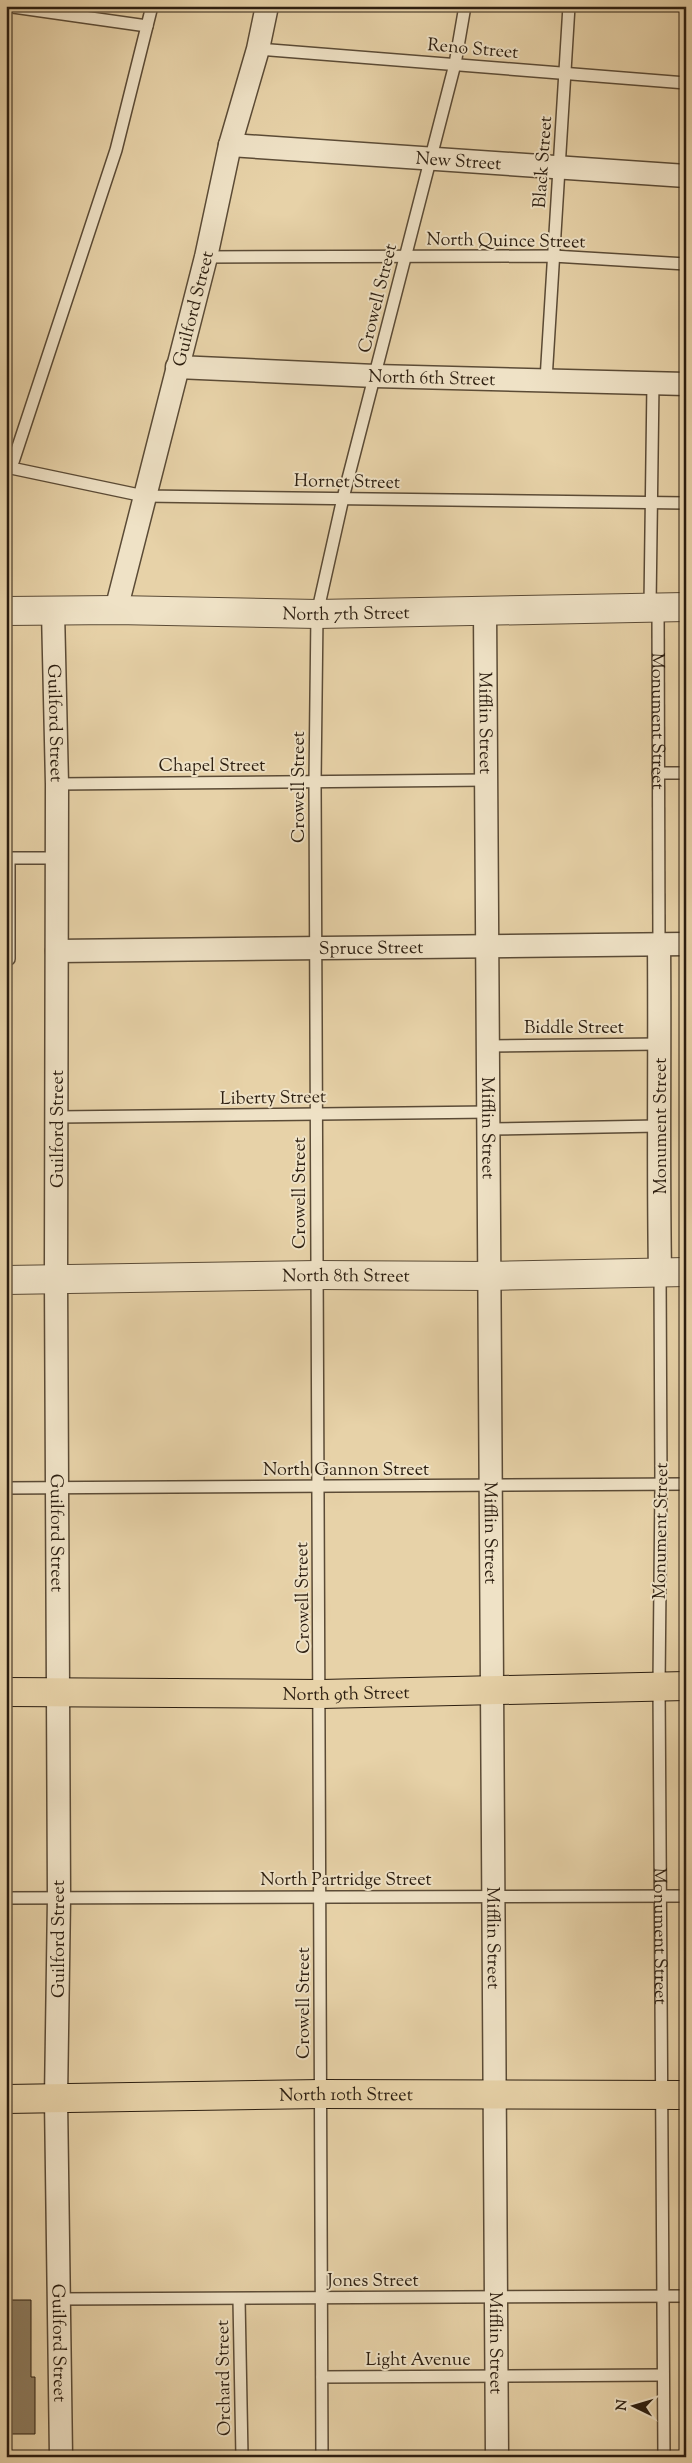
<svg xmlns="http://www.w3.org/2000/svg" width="692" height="2463" font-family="'Sorts Mill Goudy',serif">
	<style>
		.building { fill: #8d7c5f; stroke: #2c1e10 }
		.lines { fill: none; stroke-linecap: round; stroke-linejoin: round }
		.service-casing { stroke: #5b4b36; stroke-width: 14 }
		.minor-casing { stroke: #5b4b36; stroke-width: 25 }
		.tertiary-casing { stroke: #5b4b36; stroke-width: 30 }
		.primary-casing { stroke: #2c1e10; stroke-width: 30 }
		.service { stroke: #efe2c6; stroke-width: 11 }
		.minor { stroke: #efe2c6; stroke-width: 22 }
		.tertiary { stroke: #efe2c6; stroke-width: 28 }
		.primary { stroke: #e7d2a8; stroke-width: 28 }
		.labels { text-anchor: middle; stroke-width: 4; stroke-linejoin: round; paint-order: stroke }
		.street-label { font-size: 18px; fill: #2c1e10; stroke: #efe2c6 }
	</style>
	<rect width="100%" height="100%" fill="#e7d2a8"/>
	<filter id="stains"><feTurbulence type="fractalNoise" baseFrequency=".004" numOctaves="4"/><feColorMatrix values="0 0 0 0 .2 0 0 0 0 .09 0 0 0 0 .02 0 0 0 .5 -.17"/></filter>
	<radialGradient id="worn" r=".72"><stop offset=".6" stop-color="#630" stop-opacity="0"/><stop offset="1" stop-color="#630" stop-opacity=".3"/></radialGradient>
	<path class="building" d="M6 2300H31V2377H35V2434H6Z"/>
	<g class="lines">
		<defs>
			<g id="service">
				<path d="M6 6 147 26"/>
				<path d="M152 6 116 150 11 468 144 496 686 503"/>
				<path d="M258 49 686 83"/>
				<path d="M206 257 553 256 686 264"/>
				<path d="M546 380 569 6"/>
				<path d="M650 606 653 383"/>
				<path id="s1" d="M658 606 659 944"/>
				<path d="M658 773H686"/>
				<path d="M57 784 487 780"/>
				<path d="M6 858H57"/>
				<path d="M9 858V959"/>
				<path d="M488 1046 660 1044"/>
				<path d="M58 1117 490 1112"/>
				<path d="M490 1129 658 1126"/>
				<path id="s2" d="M660 1272 661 1484 659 1686 664 2457"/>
				<path d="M6 1488 686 1484"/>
				<path d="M6 1898 686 1896"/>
				<path d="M60 2299 686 2296"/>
				<path d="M239 2299 242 2457"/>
				<path d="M322 2377 663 2375"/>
				<path d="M322 2457 315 782 317 614 343 498 455 64 465 6"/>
			</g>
			<g id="minor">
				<path id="s3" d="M230 145 686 176"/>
				<path id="s4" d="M177 367 375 376 686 384"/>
				<path id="s5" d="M485 609 497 2457"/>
				<path id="s6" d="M116 610 206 257 230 145 258 49 267 6"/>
				<path id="s7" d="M53 611 57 784 56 1279 59 1898 56 2099 61 2457"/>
				<path d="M659 944C660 1053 658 1163 660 1272"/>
				<path id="s8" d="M57 951 686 944"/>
			</g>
			<g id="tertiary">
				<path id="s9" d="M6 611 116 610 317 614 686 607"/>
				<path id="s10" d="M6 1280 317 1275 489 1276 686 1272"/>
			</g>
			<g id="primary">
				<path id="s11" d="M6 1692 321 1694 686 1686"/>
				<path id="s12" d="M6 2099 321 2094 686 2095"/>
			</g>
		</defs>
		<use href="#service" class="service-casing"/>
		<use href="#minor" class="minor-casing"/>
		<use href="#tertiary" class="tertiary-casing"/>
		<use href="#primary" class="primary-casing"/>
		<use href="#service" class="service"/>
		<use href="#minor" class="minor"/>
		<use href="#tertiary" class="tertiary"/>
		<use href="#primary" class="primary"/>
	</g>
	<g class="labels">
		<g class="street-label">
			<text transform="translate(473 48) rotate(5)" y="6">Reno Street</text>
			<text dy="6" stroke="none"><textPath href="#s3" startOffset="229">New Street</textPath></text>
			<text transform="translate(542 162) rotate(-86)" y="6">Black Street</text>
			<text transform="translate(506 240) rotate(1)" y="6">North Quince Street</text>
			<text transform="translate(377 298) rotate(-76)" y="6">Crowell Street</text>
			<text dy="6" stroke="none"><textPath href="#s6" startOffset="311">Guilford Street</textPath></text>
			<text dy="6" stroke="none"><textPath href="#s4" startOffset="255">North 6th Street</textPath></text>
			<text transform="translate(347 481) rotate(1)" y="6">Hornet Street</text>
			<text dy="6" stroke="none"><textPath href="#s9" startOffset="340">North 7th Street</textPath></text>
			<text dy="6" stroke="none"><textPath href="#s1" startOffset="115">Monument Street</textPath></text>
			<text dy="6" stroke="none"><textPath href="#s5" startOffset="114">Mifflin Street</textPath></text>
			<text dy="6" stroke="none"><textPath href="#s7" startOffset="112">Guilford Street</textPath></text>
			<text x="212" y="771">Chapel Street</text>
			<text transform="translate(298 787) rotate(-90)" y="6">Crowell Street</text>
			<text dy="6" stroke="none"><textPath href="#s8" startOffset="314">Spruce Street</textPath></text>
			<text x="574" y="1033">Biddle Street</text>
			<text transform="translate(273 1097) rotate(-1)" y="6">Liberty Street</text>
			<text transform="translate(660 1126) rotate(-90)" y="6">Monument Street</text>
			<text dy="6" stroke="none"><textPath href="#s5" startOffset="519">Mifflin Street</textPath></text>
			<text transform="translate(57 1129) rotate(-90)" y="6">Guilford Street</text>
			<text transform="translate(299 1193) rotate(-90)" y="6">Crowell Street</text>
			<text dy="6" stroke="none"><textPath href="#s10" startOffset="340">North 8th Street</textPath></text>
			<text x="346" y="1475">North Gannon Street</text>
			<text transform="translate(660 1531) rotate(-89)" y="6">Monument Street</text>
			<text dy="6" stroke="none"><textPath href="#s5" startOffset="924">Mifflin Street</textPath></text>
			<text dy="6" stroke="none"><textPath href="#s7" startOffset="922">Guilford Street</textPath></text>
			<text transform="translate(302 1598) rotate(-91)" y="6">Crowell Street</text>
			<text dy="6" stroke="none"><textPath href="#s11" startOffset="340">North 9th Street</textPath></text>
			<text x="346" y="1885">North Partridge Street</text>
			<text dy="6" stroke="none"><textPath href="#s2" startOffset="664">Monument Street</textPath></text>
			<text dy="6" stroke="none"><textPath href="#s5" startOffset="1329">Mifflin Street</textPath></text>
			<text transform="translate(58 1939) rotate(-90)" y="6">Guilford Street</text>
			<text transform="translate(303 2003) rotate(-90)" y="6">Crowell Street</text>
			<text dy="6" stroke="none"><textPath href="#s12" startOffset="340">North 10th Street</textPath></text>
			<text x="373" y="2286">Jones Street</text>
			<text dy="6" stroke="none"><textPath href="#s5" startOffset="1734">Mifflin Street</textPath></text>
			<text dy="6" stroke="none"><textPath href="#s7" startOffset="1732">Guilford Street</textPath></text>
			<text x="418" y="2365">Light Avenue</text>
			<text transform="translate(223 2378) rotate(-91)" y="6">Orchard Street</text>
		</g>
	</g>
	<rect width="692" height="2463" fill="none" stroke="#e7d2a8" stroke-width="25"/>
	<rect x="8" y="8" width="677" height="2448" fill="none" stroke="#2c1e10" stroke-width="2.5"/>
	<rect x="12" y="12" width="667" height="2438" fill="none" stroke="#2c1e10"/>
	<g transform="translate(634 2406) rotate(275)" stroke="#efe2c6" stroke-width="4" paint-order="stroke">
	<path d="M0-4L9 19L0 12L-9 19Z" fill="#2c1e10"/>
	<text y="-8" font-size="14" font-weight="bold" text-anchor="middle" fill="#2c1e10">N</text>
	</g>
	<rect width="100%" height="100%" filter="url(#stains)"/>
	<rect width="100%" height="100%" fill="url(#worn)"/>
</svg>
